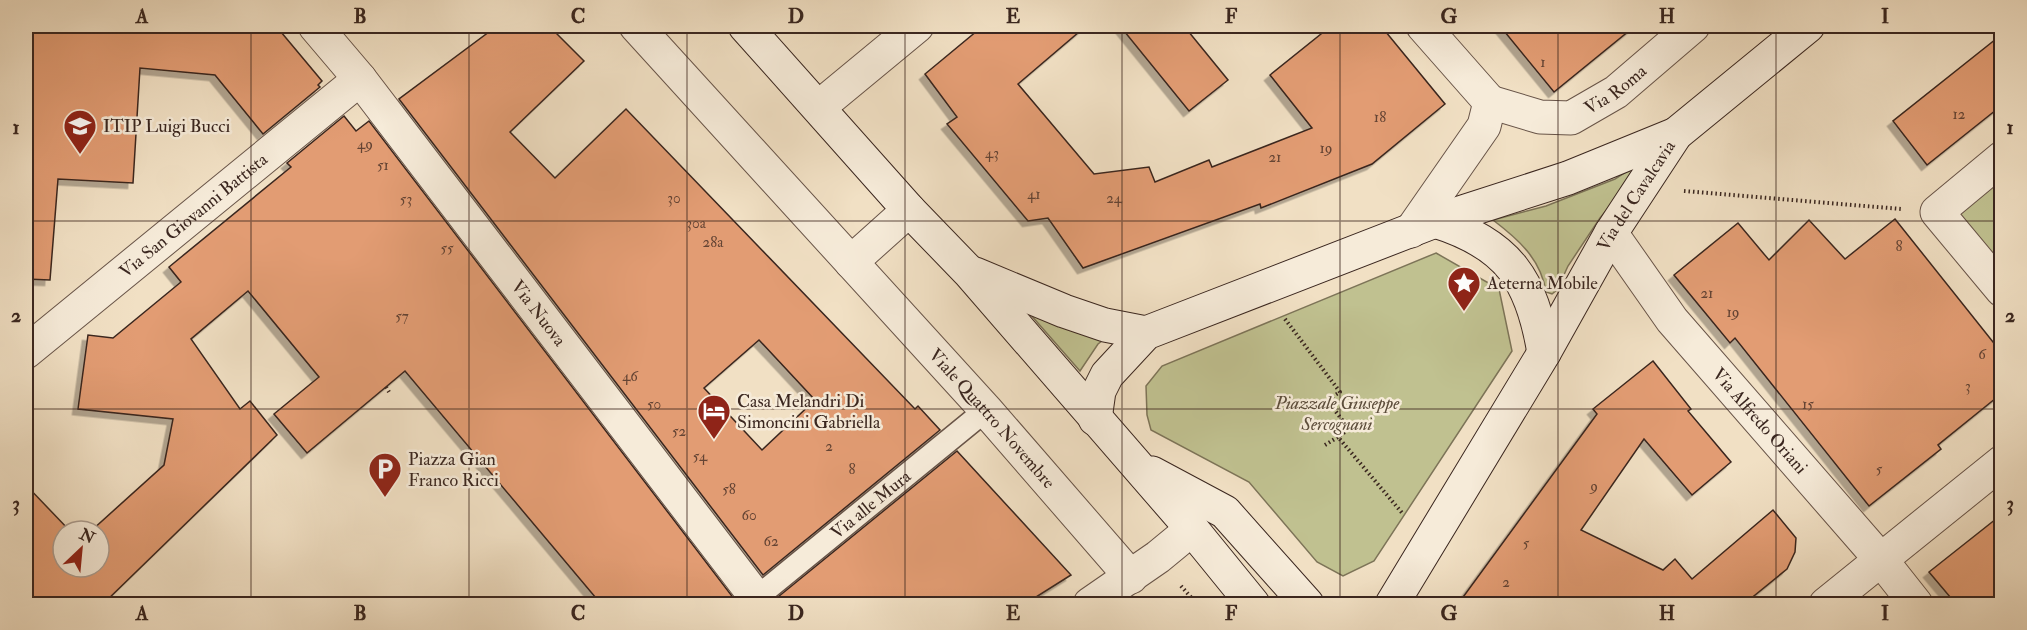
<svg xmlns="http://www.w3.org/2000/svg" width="2027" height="630" font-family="'IM FELL Double Pica',serif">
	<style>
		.green { fill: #c0c190; stroke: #7d7458; stroke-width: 1.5 }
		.building { fill: #e29c73; stroke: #3a261f; stroke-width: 1.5; fill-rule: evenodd; filter: url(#shadow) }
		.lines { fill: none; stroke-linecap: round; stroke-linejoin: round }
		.service-casing { stroke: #685448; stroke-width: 25 }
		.minor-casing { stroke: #685448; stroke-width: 35 }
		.secondary-casing { stroke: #3a261f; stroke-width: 35 }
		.path { stroke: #3a261f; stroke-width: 4; stroke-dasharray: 1.5 3; stroke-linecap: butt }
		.service { stroke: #f6ebd9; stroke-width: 22 }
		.minor { stroke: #f6ebd9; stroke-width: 33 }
		.secondary { stroke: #f6ebd9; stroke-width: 33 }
		.grid { fill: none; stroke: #3a261f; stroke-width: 1.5; stroke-opacity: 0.55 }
		.labels { text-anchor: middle; stroke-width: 5; stroke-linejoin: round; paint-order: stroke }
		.number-label { font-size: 15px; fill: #644434 }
		.street-label { font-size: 18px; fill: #3a261f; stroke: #f6ebd9 }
		.poi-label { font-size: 18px; fill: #3a261f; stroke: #f6ebd9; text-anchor: start }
		.park-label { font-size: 18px; font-style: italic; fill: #5c4d3b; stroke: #f6ebd9 }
		.neatline { fill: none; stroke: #3a261f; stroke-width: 2 }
		.grid-label { font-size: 20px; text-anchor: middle; font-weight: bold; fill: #3a261f }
	</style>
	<defs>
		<filter id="shadow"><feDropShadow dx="-5.5" dy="5.5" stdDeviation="0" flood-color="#0004"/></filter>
	</defs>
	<rect width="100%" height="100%" fill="#f1e0c4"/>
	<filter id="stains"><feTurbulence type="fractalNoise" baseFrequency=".00333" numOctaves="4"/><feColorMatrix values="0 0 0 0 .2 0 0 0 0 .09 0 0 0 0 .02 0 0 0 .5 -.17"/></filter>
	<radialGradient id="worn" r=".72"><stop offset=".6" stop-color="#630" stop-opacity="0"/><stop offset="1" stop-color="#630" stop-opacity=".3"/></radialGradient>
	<g class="green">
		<path d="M1652 155 1600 218 1568 266 1557 290 1552 294 1546 292C1541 259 1518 239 1493 220L1546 206 1615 179Z"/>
		<path d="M2001 178V270L1956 216Z"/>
		<path d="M1436 253 1499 289 1512 351 1374 561 1343 576 1317 562 1249 482 1151 430 1147 415 1146 386 1162 366Z"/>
		<path d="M1023 306 1106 338 1098 344 1080 371Z"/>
	</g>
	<g class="building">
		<path d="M26 26H276L322 81 318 85 320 87 263 134 215 75 140 68 133 183 58 179 50 280 26 279Z"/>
		<path d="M497 26H549L584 61 510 132 555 178 626 109 915 409 918 406 940 430 763 575 399 99ZM759 340 815 400 762 450 704 388Z"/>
		<path d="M983 26H1086L1018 84 1094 174 1149 167 1155 182 1209 160 1212 167 1312 128 1270 75 1331 26H1381L1445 104 1372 164 1261 208 1260 204 1083 268 1048 218 1028 221 947 124 957 117 925 74Z"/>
		<path d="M1120 26H1184L1228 80 1189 111Z"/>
		<path d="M1500 26H1635L1554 92Z"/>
		<path d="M2001 35V106L1927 165 1893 121Z"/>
		<path d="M344 116 356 131 369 121 738 604H601L405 371 307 453 274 414 319 377 248 291 191 339 240 409 250 401 277 435 103 604H26V485L70 531H63V567H99V531H91L164 465 173 419 78 409 88 335 113 338 181 282 169 267 291 167 287 163Z"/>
		<path d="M1895 219 2001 352V394L1938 445 1941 449 1869 506 1735 338 1730 343 1674 275 1738 223 1769 260 1809 220 1845 259Z"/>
		<path d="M1653 361 1691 409 1688 411 1731 462 1692 495 1644 439 1581 530 1663 570 1675 559 1692 579 1773 510 1796 538 1795 552 1787 569 1744 604H1458L1597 414 1593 409Z"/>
		<path d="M957 451 1071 575 1025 604H779L778 597Z"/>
		<path d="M2001 515V604H1956L1929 572Z"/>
	</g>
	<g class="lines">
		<defs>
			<g id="service">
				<path id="s1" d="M756 598 986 410"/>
			</g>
			<g id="minor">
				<path id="s2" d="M315 26 360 79 761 604"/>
				<path id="s3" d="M636 26 986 410 1131 577"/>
				<path d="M1423 26 1490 102"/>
				<path id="s4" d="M1490 102 1540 117 1571 118 1616 92 1693 26"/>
				<path d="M819 107 917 26"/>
				<path d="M2002 158 1937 212 2002 290"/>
				<path d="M1411 231 1484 126 1490 102"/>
				<path id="s5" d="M1611 233 1672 320 1882 561 1916 604"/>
				<path d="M851 262 909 210"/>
				<path id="s6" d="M26 352 360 79"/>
				<path d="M1090 604 1158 557 1192 529"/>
				<path d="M1826 604 2002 462"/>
			</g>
			<g id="secondary">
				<path d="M745 26 909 210 969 272 1192 529 1253 604"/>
				<path d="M1435 221C1509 244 1532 280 1544 353"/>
				<path d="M975 274 1064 311 1105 325 1146 333"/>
				<path d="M1095 419 1099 391 1107 375 1146 333 1435 221 1568 178 1676 134"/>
				<path d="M1152 473 1225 512 1307 604"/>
				<path id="s7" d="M1392 604 1544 353 1611 233 1676 134 1808 26"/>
			</g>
		</defs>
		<use href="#service" class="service-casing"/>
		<use href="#minor" class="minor-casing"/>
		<use href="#secondary" class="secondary-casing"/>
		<g class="path">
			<path d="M1684 191 1901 209"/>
			<path d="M1285 319 1340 392 1327 400 1349 429 1338 437"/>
			<path d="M386 387 389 392"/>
			<path d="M1325 445 1338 437 1403 514"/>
			<path d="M1181 586 1197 604"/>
		</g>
		<use href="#service" class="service"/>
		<use href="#minor" class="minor"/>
		<use href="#secondary" class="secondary"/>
	</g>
	<path class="grid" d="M251 26V604M469 26V604M687 26V604M905 26V604M1122 26V604M1340 26V604M1558 26V604M1776 26V604M26 221H2002M26 409H2002"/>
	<defs>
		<symbol id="school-pin" viewBox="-11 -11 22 30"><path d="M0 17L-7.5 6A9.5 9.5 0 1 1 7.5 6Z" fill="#8f2418" stroke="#f6ebd9"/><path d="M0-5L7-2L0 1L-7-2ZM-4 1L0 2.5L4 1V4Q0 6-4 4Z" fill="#fff"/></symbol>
		<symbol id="sight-pin" viewBox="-11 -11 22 30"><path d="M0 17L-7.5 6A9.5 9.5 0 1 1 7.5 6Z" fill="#8f2418" stroke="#f6ebd9"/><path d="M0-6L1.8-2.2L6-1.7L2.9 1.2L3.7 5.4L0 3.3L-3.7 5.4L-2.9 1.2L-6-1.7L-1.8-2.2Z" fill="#fff"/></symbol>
		<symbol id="hotel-pin" viewBox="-11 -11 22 30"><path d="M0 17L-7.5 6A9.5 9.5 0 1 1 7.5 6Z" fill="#8f2418" stroke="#f6ebd9"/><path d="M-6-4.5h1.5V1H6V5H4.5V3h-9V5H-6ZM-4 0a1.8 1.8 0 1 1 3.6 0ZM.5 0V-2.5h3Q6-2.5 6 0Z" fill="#fff"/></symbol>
		<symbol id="parking-pin" viewBox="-11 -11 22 30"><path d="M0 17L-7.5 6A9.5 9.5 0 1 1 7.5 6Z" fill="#8f2418" stroke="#f6ebd9"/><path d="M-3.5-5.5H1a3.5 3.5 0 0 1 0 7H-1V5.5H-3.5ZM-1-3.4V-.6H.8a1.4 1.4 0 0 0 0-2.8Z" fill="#fff"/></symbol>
	</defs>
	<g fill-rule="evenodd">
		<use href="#school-pin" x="61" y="107" width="38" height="52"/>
		<use href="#sight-pin" x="1445" y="264" width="38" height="52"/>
		<use href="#hotel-pin" x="695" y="392" width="38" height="52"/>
		<use href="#parking-pin" x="366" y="450" width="38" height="52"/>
	</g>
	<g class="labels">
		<g class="number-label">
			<text x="1543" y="67">1</text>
			<text x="1959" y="119">12</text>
			<text x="1380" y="122">18</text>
			<text x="365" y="149">49</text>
			<text x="1326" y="153">19</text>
			<text x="992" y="158">43</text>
			<text x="1275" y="162">21</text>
			<text x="383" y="170">51</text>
			<text x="1034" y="199">41</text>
			<text x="674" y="203">30</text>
			<text x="1114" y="203">24</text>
			<text x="406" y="204">53</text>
			<text x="696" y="228">30a</text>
			<text x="713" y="247">28a</text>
			<text x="1899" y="251">8</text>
			<text x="447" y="253">55</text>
			<text x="1707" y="298">21</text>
			<text x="1733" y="317">19</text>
			<text x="402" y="321">57</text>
			<text x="1982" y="359">6</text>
			<text x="630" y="381">46</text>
			<text x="1968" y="391">3</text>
			<text x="654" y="409">50</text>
			<text x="1808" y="409">15</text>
			<text x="679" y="436">52</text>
			<text x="829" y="451">2</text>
			<text x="700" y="461">54</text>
			<text x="852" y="474">8</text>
			<text x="1879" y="474">5</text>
			<text x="1594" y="491">9</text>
			<text x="729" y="494">58</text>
			<text x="749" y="520">60</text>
			<text x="771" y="546">62</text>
			<text x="1526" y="548">5</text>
			<text x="1506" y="587">2</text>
		</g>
		<g class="street-label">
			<text dy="6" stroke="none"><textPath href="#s4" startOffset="136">Via Roma</textPath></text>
			<text dy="6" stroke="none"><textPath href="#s7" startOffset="476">Via del Cavalcavia</textPath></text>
			<text dy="6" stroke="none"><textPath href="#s6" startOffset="216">Via San Giovanni Battista</textPath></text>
			<text dy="6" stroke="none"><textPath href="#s2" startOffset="364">Via Nuova</textPath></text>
			<text dy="6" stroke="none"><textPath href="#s3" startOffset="530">Viale Quattro Novembre</textPath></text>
			<text dy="6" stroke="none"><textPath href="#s5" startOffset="240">Via Alfredo Oriani</textPath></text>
			<text dy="6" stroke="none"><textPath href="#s1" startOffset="148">Via alle Mura</textPath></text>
		</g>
		<g class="poi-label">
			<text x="103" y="132">ITIP Luigi Bucci</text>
			<text x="1487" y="289">Aeterna Mobile</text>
			<text x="737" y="407">Casa Melandri Di<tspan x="737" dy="21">Simoncini Gabriella</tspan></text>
			<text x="408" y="465">Piazza Gian<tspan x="408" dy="21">Franco Ricci</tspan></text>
		</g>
		<g class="park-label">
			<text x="1337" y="409">Piazzale Giuseppe<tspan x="1337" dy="21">Sercognani</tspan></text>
		</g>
	</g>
	<rect width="2027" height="630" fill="none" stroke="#f1e0c4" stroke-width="66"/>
	<g transform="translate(81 549) rotate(26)"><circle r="28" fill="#f6ebd9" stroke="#ab9c8f" stroke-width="1.5"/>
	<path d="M0-4.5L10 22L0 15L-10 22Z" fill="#8f2418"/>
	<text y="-9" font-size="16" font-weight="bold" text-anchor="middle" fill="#3a261f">N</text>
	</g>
	<rect x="33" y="33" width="1961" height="564" class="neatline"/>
	<g class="grid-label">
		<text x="142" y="23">A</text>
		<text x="360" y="23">B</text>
		<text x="578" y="23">C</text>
		<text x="796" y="23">D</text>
		<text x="1013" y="23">E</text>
		<text x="1231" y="23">F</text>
		<text x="1449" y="23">G</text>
		<text x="1667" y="23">H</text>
		<text x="1885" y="23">I</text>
		<text x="16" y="134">1</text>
		<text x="2010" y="134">1</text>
		<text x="16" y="322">2</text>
		<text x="2010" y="322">2</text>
		<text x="16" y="510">3</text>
		<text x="2010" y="510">3</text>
		<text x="142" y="620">A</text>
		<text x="360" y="620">B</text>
		<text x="578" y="620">C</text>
		<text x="796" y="620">D</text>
		<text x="1013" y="620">E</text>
		<text x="1231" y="620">F</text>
		<text x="1449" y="620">G</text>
		<text x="1667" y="620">H</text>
		<text x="1885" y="620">I</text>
	</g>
	<rect width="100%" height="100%" filter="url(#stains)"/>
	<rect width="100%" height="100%" fill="url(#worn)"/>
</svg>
